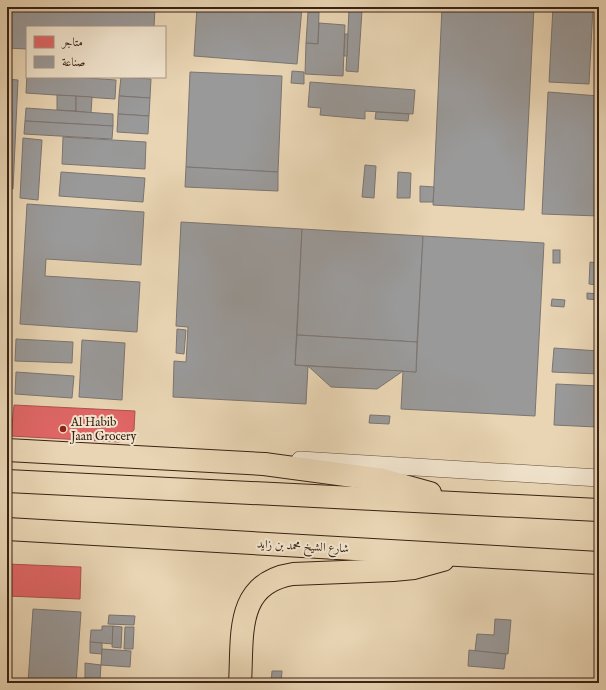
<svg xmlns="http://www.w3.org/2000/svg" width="606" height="690" font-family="'IM FELL English',Amiri,serif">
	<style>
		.shops { fill: #e06666; stroke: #ae524d }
		.industry { fill: #999; stroke: #7c7571 }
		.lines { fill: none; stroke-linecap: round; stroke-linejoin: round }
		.tertiary-casing { stroke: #664f3c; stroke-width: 18 }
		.primary-casing { stroke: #3a2214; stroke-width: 24 }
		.motorway-casing { stroke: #3a2214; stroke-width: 24 }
		.tertiary { stroke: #f1e4ce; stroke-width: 17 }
		.primary { stroke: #e9d5b4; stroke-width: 22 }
		.motorway { stroke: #e9d5b4; stroke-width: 22 }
		.poi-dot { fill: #8f2418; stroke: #f1e4ce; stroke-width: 1.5 }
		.labels { text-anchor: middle; stroke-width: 4; stroke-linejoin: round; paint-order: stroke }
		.poi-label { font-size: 12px; fill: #3a2214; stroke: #f1e4ce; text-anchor: start }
		.street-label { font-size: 12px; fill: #3a2214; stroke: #f1e4ce }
	</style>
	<rect width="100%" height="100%" fill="#e9d5b4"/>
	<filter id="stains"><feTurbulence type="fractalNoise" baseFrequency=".005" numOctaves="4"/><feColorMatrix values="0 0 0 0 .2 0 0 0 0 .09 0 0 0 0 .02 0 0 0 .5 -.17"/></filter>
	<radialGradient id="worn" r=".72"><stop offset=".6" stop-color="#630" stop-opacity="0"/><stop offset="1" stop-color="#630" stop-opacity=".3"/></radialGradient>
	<g class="shops">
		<path d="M14 405 135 411 134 430 119 442 11 436Z"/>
		<path d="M7 564 81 567 80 599 7 596Z"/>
	</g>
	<g class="industry">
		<path d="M7 7H155L154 27H27V49L7 48Z"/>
		<path d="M197 7H302L297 64 194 56Z"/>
		<path d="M442 7H534L524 210 433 205Z"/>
		<path d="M553 7H593L589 84 549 82Z"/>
		<path d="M349 10 362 11 358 72 346 71Z"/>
		<path d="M308 12H319L318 44 306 43Z"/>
		<path d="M319 23 345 25 343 76 305 74 306 43 318 44Z"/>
		<path d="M345 34H348L347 56H344Z"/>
		<path d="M292 71 304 72V84L291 83Z"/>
		<path d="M190 72 282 76 278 172 186 167Z"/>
		<path d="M27 74V77H73L116 80 115 99 26 93Z"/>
		<path d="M121 77 151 79 150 98 119 96Z"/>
		<path d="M7 79 18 80 13 189H7Z"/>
		<path d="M310 82 415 90 413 114 365 111V119L320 115 321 108 308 107Z"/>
		<path d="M548 92 599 96V216L542 214Z"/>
		<path d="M57 95 76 96V111L57 110Z"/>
		<path d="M76 96 92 97 91 113 76 111Z"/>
		<path d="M119 96 150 98 149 116 118 114Z"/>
		<path d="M26 108 113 114V126L25 121Z"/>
		<path d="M376 112 409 114 408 121 375 119Z"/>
		<path d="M118 114 149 116 148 134 117 132Z"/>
		<path d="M25 121 113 126 112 139 24 134Z"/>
		<path d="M63 137 146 142 145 169 62 164Z"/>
		<path d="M23 138 42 140 38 200 20 198Z"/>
		<path d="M365 165 376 166 374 198 362 197Z"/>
		<path d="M186 167 278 172V191L185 187Z"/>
		<path d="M61 172 145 178 143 202 59 196Z"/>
		<path d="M398 172 411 173 410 198H397Z"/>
		<path d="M420 186 434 187 433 202H420Z"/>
		<path d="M27 204 144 212 141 265 46 259 45 276 140 282 137 332 20 324Z"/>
		<path d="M7 212H10L7 250Z"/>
		<path d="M181 222 302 229 295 365 308 366 306 404 173 397 174 361 186 362 188 327 176 326Z"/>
		<path d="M302 229 423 236 417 342 297 335Z"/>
		<path d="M423 236 544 243 535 416 401 409 403 371 416 372Z"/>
		<rect x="553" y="250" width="7" height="13"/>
		<path d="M590 262 598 263 597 285 589 284Z"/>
		<path d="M587 293 599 294V300L587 299Z"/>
		<path d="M552 299 565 300 564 307 551 306Z"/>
		<path d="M177 329 186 330 184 354 176 353Z"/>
		<path d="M297 335 417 342 416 372 295 365Z"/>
		<path d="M16 339 73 342 72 363 15 361Z"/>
		<path d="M82 340 125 343 122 400 79 397Z"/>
		<path d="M554 348 599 351V374L552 372Z"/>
		<path d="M308 366 403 371 377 389 331 387Z"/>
		<path d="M16 372 74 376 72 398 15 394Z"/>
		<path d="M556 384 599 386 597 427 554 425Z"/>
		<path d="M370 415 390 416 389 424 369 423Z"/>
		<path d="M33 609 81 612 76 683H28Z"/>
		<path d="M7 611 11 612 7 683Z"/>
		<path d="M109 615 135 616 134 625 108 624Z"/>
		<path d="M495 619 511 620 508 654 475 651 477 634 494 635Z"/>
		<path d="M102 626H113V644L90 642 91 630H102Z"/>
		<path d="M113 626 122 627 121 648 112 647Z"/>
		<path d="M125 627H134L133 649H124Z"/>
		<path d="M90 642 102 643V654L90 653Z"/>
		<path d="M102 649 131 651 130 667 101 665Z"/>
		<path d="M469 650 506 654 504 669 468 666Z"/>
		<path d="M85 663 101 665 100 679 85 678Z"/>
		<path d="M272 671H282L281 683H271Z"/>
	</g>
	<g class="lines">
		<defs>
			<path id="tertiary" d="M300 460 599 478"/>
			<path id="primary" d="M7 450 264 464"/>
			<g id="motorway">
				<path d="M264 464 383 480 430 493"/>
				<path d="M7 481 599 510"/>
				<path d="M7 529 599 563"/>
				<path d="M240 683C243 637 234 583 293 574L393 570 414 568 443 560"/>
			</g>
		</defs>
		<use href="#tertiary" class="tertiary-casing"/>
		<use href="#primary" class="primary-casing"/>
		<use href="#motorway" class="motorway-casing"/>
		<use href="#tertiary" class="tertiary"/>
		<use href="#primary" class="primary"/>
		<use href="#motorway" class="motorway"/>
	</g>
	<circle class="poi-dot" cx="63" cy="429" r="4"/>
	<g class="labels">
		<g class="poi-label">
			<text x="71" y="426">Al Habib<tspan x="71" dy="14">Jaan Grocery</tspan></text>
		</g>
		<g class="street-label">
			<text transform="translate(303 546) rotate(3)" y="4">شارع الشيخ محمد بن زايد</text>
		</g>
	</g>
	<rect width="606" height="690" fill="none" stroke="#e9d5b4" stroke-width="24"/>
	<rect x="8" y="8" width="590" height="674" fill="none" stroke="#3a2214" stroke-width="2"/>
	<rect x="12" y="12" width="582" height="666" fill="none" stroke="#3a2214"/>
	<rect x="26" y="26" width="140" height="52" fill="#f1e4ce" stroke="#a89684"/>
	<rect x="34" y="36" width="20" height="12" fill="#e06666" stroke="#a89684"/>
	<text x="62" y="46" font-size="12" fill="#3a2214">متاجر</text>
	<rect x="34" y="56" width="20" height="12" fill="#999999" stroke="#a89684"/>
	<text x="62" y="66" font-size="12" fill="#3a2214">صناعة</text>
	<rect width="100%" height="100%" filter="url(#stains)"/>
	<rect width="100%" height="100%" fill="url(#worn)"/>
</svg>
